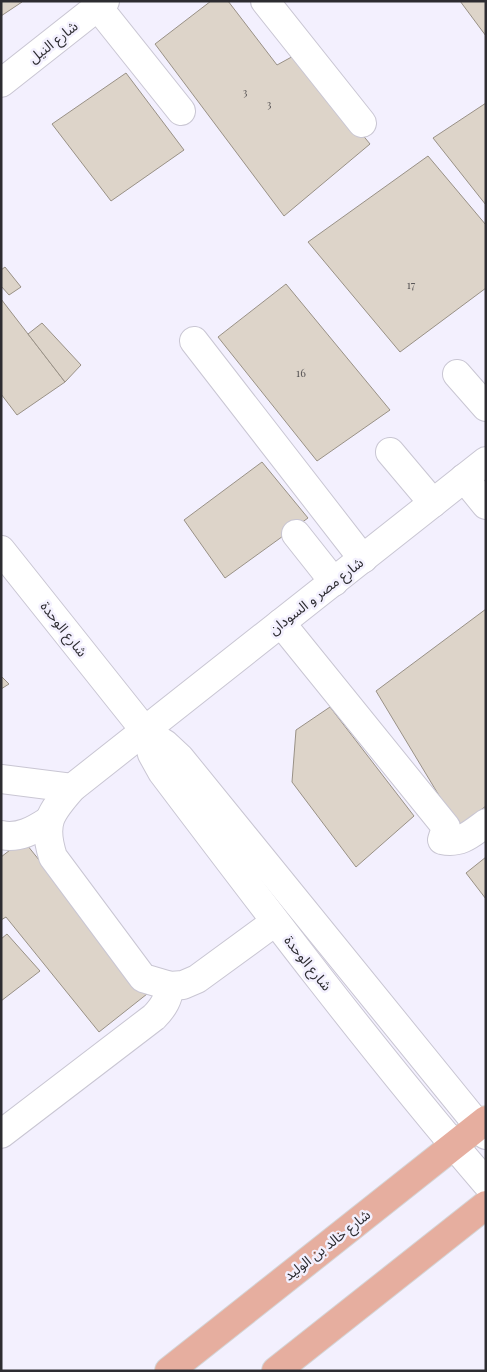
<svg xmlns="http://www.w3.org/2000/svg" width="487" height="1372" font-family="'Playfair Display','Noto Sans Arabic',serif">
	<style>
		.building { fill: #ddd4c9; stroke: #999186 }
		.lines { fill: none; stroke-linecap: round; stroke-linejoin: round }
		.minor-casing { stroke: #c9c6d3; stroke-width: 30 }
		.major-casing { stroke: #d5d5d6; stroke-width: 30 }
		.minor { stroke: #fff; stroke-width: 28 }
		.major { stroke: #e6ae9f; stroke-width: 28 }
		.labels { text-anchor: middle; stroke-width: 5; stroke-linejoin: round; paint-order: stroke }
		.number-label { font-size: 11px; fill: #595657 }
		.street-label { font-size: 14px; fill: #2d2c31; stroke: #f3f0fe }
	</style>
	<rect width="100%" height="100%" fill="#f3f0fe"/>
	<g class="building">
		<path d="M1 1H21L22 2 1 16Z"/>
		<path d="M211 1H228L277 65 297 54 370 144 284 216 155 44Z"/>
		<path d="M460 1H486V36Z"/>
		<path d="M126 73 184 150 111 201 52 124Z"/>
		<path d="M486 103V205L433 138Z"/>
		<path d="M428 156 486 225V288L400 352 308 242Z"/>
		<path d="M5 267 21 287 9 295 1 286V270Z"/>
		<path d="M286 284 390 410 317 461 218 337Z"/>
		<path d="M1 299 65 382 17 415 1 394Z"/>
		<path d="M42 323 81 365 65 382 28 334Z"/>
		<path d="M262 462 308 518 225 578 184 520Z"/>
		<path d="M486 609V806L458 827 376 691Z"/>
		<path d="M1 676 9 684 1 689Z"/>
		<path d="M330 707 414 816 356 867 292 782 296 730Z"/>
		<path d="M23 840 147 994 99 1032 6 917 1 920V857Z"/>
		<path d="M486 857V899L466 873Z"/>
		<path d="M7 934 40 971 1 1001V939Z"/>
	</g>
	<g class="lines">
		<defs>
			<g id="minor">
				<path d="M265 1 362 123"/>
				<path d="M98 7 181 111"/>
				<path d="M1 83 105 1"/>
				<path d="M194 341 363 559"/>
				<path d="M457 374 486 407"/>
				<path d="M390 452 433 503"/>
				<path d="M464 478 486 505"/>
				<path d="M296 534 334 582"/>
				<path d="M1 550 146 732 165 744 180 758 486 1135"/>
				<path d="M281 623 446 827 442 840C461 844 471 834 486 823"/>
				<path d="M146 732 152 754 162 772C267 911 373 1051 486 1183"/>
				<path d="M1 779 72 788"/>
				<path d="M1 835C19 839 34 830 48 821"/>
				<path d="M275 922 197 979 183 985 170 986 143 978 53 857C42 823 50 813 72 788L486 461"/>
				<path d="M1 1134 154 1017C164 1007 168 999 170 986"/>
			</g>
			<g id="major">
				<path d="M169 1371 486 1120"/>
				<path d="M276 1371 486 1205"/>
			</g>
		</defs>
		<use href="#minor" class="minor-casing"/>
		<use href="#major" class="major-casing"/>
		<use href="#minor" class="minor"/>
		<use href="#major" class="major"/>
	</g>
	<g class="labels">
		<g class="number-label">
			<text x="245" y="96">3</text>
			<text x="269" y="108">3</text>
			<text x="411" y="289">17</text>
			<text x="301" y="377">16</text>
		</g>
		<g class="street-label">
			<text transform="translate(53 42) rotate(-38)" y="5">شارع النيل</text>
			<text transform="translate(316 596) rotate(-38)" y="5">شارع مصر و السودان</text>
			<text transform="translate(64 629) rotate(52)" y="5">شارع الوحدة</text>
			<text transform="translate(308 963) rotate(51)" y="5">شارع الوحدة</text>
			<text transform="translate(327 1245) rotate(-38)" y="5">شارع خالد بن الوليد</text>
		</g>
	</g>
	<rect width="487" height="1372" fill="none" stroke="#2d2c31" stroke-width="5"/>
</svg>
